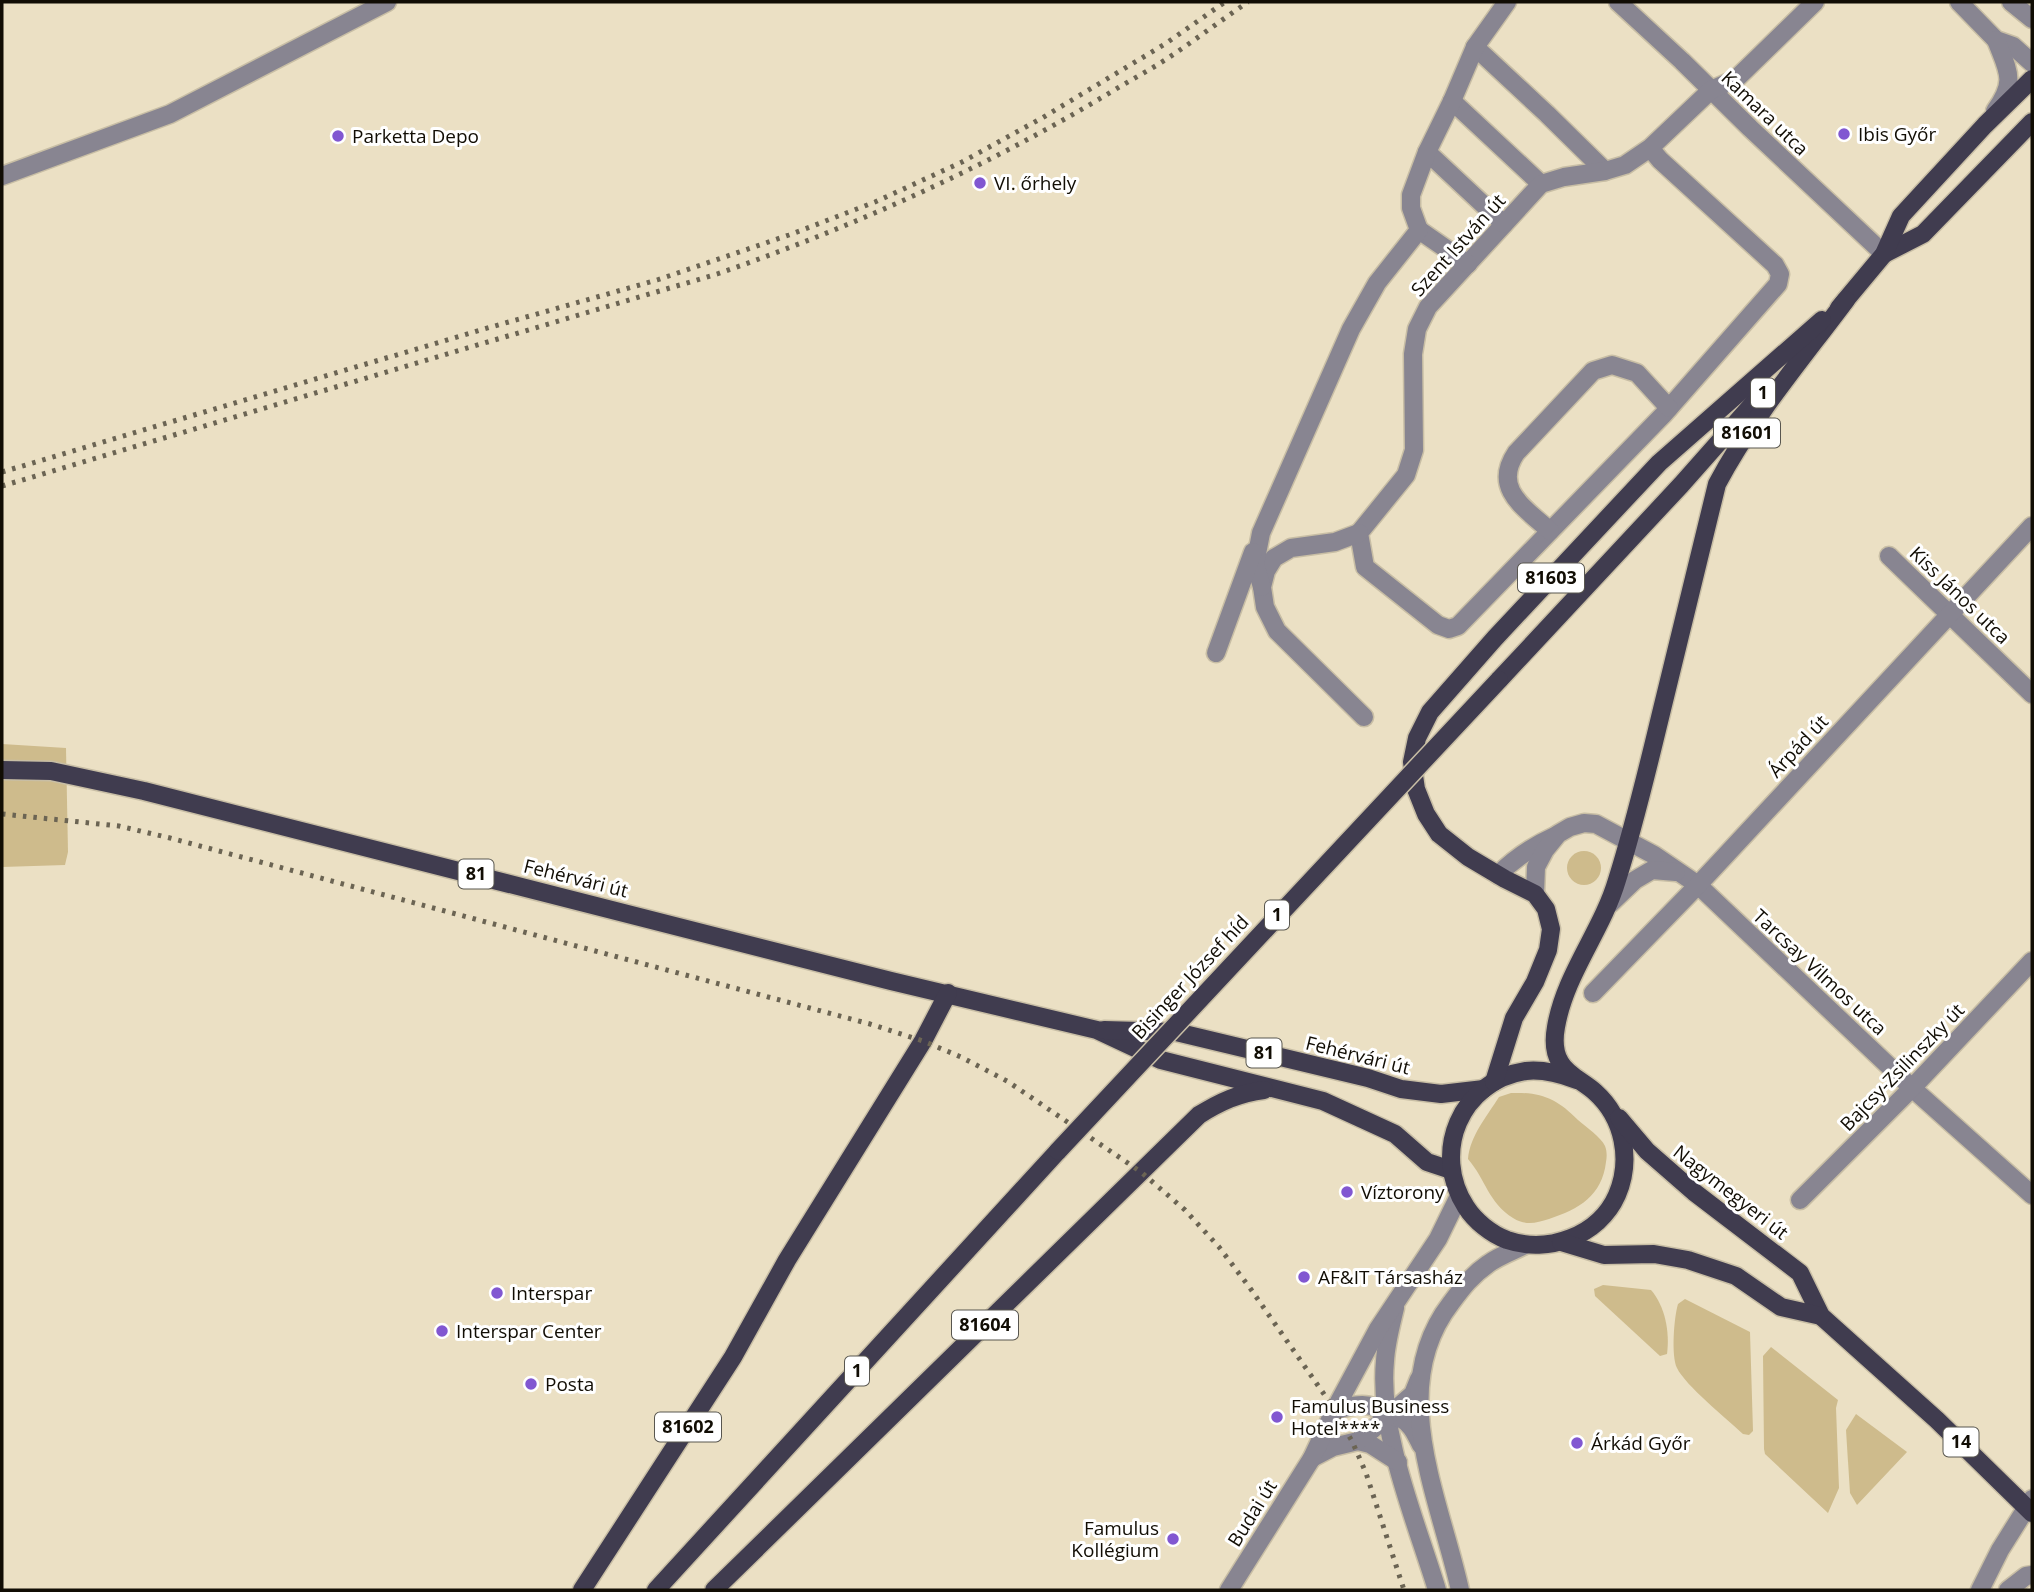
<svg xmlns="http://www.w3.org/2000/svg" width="2034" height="1592" font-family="'Open Sans',sans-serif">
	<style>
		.green { fill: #cebb8c }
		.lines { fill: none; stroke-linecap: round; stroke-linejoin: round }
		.minor-casing { stroke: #c8bea5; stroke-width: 21 }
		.major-casing { stroke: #c8bea5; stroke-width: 21 }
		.minor { stroke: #888591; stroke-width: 18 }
		.major { stroke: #403c4f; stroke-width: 18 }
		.rail { stroke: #6b6453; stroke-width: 5; stroke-dasharray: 3.5 7; stroke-linecap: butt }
		.major-bridge-casing { stroke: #c8bea5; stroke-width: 21; stroke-linecap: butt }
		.major-bridge { stroke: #403c4f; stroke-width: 18 }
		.poi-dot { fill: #8157d1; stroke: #fff; stroke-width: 2.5 }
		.labels { text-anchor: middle; stroke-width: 6; stroke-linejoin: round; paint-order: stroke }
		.shield { fill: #fff; stroke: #58564f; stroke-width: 2 }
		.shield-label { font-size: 18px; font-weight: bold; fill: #110d04 }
		.street-label { font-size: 19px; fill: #110d04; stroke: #fff }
		.poi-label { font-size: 19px; fill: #110d04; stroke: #fff; text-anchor: start }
	</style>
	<rect width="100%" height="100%" fill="#ebe0c4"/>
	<g class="green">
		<path d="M2 744 66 748 68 852 65 865 2 867Z"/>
		<circle cx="1584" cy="868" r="17"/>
		<path d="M1511 1093C1542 1092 1557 1099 1578 1120 1586 1127 1601 1137 1605 1146 1607 1151 1607 1157 1606 1162 1602 1196 1579 1209 1549 1219 1536 1223 1526 1226 1513 1218 1488 1202 1486 1180 1468 1159 1470 1136 1487 1116 1499 1097Z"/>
		<path d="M1603 1285 1651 1290C1665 1306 1670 1332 1667 1354L1660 1356 1595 1296 1594 1289Z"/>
		<path d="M1685 1299 1750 1332 1753 1431 1749 1435 1743 1434C1727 1419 1685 1385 1677 1368 1671 1356 1674 1317 1678 1304Z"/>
		<path d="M1771 1347 1838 1400 1836 1408 1839 1488 1828 1513 1765 1454 1764 1449 1763 1356Z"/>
		<path d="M1856 1414 1907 1452 1857 1505 1850 1493 1846 1430Z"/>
	</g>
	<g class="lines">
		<defs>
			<g id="minor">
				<path d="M1618 2 1682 61 1750 128 1884 254"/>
				<path d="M1959 2 1996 40 2013 46 2032 63"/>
				<path d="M2011 2 2032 19"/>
				<path d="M1475 47 1547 114 1605 171"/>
				<path d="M1452 101 1541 184"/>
				<path d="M1995 111C2017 81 2008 71 1996 40"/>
				<path d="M1650 148 1660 160 1775 265 1780 274 1778 284 1663 415 1458 626 1449 629 1438 625 1365 567 1359 533 1406 475 1414 450 1413 354 1417 329 1428 307 1541 184 1564 177 1605 171 1625 165 1650 148 1711 90 1736 79 1815 2"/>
				<path d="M1427 152 1504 224"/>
				<path d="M2 176 170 114 387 2"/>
				<path d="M1419 230 1468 264"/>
				<path d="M1550 531C1525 508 1492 489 1516 453L1593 371 1612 365 1637 373 1669 408"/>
				<path d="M1359 533 1335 542 1291 548 1274 558 1266 571 1262 587 1265 607 1277 631 1364 717"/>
				<path d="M1889 556 2032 694"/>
				<path d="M1262 587 1255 564 1261 533 1351 329 1377 283 1419 230 1411 208V195L1427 152 1452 101 1475 47 1507 2"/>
				<path d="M1216 653 1253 552"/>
				<path d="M1498 875C1515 858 1533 846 1555 836"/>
				<path d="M1535 894 1536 867 1545 850 1558 834 1570 827 1584 823 1596 824 1654 855 1698 885 1912 1088 2032 1195"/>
				<path d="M1610 904 1635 880 1652 870 1676 872"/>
				<path d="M1593 993 1698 885 2032 526"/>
				<path d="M1800 1200 1912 1088 2032 961"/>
				<path d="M1395 1308C1391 1325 1386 1343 1385 1361 1378 1432 1416 1521 1437 1590"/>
				<path d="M1334 1411C1346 1407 1362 1402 1374 1407 1379 1409 1383 1414 1389 1416 1392 1417 1396 1417 1400 1418 1411 1423 1416 1435 1421 1445"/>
				<path d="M1358 1441 1370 1444 1398 1462"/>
				<path d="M1312 1458 1333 1447 1358 1441 1372 1430 1413 1394 1419 1379"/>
				<path d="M1229 1590 1312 1458 1334 1411 1378 1329 1438 1239 1459 1196"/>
				<path d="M1460 1590C1440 1499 1385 1388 1451 1303 1462 1288 1472 1275 1488 1264 1499 1256 1513 1251 1525 1245"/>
				<path d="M1980 1590 2000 1550 2032 1499"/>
				<path d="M2008 1590 2026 1576 2032 1575"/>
			</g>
			<g id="major">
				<path d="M1884 254 1923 234 2032 122"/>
				<path d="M1839 308 1884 254 1901 216 1985 125 2032 79"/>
				<path d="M1499 680 1681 485 1766 389"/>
				<path d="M2 770 51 771 144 791 891 981 1097 1030 1161 1060 1323 1101 1395 1134 1427 1162 1451 1170"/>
				<path d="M1104 1030 1176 1032 1368 1078 1401 1089 1441 1094 1484 1089"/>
				<path d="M1577 1080C1561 1074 1544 1069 1526 1071 1460 1081 1431 1153 1466 1207 1475 1221 1491 1234 1507 1240 1548 1254 1599 1236 1617 1195 1632 1160 1624 1118 1595 1092 1584 1082 1567 1075 1560 1062 1554 1052 1554 1038 1556 1027 1565 974 1602 931 1617 880 1636 820 1650 758 1665 697 1682 626 1700 555 1717 484 1752 418 1802 359 1846 300"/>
				<path d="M1494 1082 1514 1018 1535 982 1548 950 1551 929 1546 909 1535 894 1505 879 1468 857 1439 834 1426 814 1416 789 1412 762 1417 738 1430 712 1495 638 1659 463 1822 320"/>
				<path d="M1619 1118 1647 1151 1694 1192 1800 1273 1821 1316 1937 1420 2032 1513"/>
				<path d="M1561 1242 1604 1255 1654 1254 1688 1260 1736 1276 1781 1307 1821 1316"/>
				<path d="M582 1590 733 1357 787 1260 923 1041 948 993"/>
				<path d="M656 1590 1058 1151"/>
				<path d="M714 1590 1199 1115C1220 1102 1239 1093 1264 1090"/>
			</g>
		</defs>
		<use href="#minor" class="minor-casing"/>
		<use href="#major" class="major-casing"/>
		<use href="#minor" class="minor"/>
		<use href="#major" class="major"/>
		<g class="rail">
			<path d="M2 472 484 329 657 280 789 235 875 202 962 162 1042 118 1165 44 1225 2"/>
			<path d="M2 486 717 274C855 226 985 168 1111 92 1132 79 1154 68 1174 54 1199 37 1223 19 1248 2"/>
			<path d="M2 814 119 826 170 838 870 1024 923 1041 961 1057 1007 1081 1141 1172 1185 1210 1219 1247 1250 1288 1326 1397 1352 1441 1366 1473 1404 1590"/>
		</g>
		<defs>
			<path id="major-bridge" d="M1058 1151 1499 680"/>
		</defs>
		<use href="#major-bridge" class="major-bridge-casing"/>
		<use href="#major-bridge" class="major-bridge"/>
	</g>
	<g class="poi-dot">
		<circle cx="1844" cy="134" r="7"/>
		<circle cx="338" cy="136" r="7"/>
		<circle cx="980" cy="183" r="7"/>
		<circle cx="1347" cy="1192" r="7"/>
		<circle cx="1304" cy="1277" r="7"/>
		<circle cx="497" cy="1293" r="7"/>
		<circle cx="442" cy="1331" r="7"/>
		<circle cx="531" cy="1384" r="7"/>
		<circle cx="1277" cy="1417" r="7"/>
		<circle cx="1577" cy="1443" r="7"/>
		<circle cx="1173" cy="1539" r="7"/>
	</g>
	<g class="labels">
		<g class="shield">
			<rect x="1751" y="378.5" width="24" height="29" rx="5"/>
			<rect x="1714" y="418.5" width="66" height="29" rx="5"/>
			<rect x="1518" y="563.5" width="66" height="29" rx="5"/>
			<rect x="458.5" y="859.5" width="35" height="29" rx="5"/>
			<rect x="1265" y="900.5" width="24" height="29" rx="5"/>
			<rect x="1246.5" y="1038.5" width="35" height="29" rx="5"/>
			<rect x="952" y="1310.5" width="66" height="29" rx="5"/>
			<rect x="845" y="1356.5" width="24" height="29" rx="5"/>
			<rect x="655" y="1412.5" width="66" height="29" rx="5"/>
			<rect x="1943.5" y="1427.5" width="35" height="29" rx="5"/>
		</g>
		<g class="shield-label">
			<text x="1763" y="399">1</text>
			<text x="1747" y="439">81601</text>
			<text x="1551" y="584">81603</text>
			<text x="476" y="880">81</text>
			<text x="1277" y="921">1</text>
			<text x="1264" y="1059">81</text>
			<text x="985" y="1331">81604</text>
			<text x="857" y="1377">1</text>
			<text x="688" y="1433">81602</text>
			<text x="1961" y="1448">14</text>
		</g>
		<g class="street-label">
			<text transform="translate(1765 113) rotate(44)" y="7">Kamara utca</text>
			<text transform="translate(1458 245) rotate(-48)" y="7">Szent István út</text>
			<text transform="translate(1960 595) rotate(44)" y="7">Kiss János utca</text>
			<text transform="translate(1798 746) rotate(-47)" y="7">Árpád út</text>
			<text transform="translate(576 878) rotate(14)" y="7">Fehérvári út</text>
			<text transform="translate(1820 972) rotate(43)" y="7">Tarcsay Vilmos utca</text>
			<text transform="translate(1190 977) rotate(-47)" y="7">Bisinger József híd</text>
			<text transform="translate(1358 1055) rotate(14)" y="7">Fehérvári út</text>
			<text transform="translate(1902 1067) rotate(-46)" y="7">Bajcsy-Zsilinszky út</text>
			<text transform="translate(1731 1192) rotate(38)" y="7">Nagymegyeri út</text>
			<text transform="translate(1252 1513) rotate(-58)" y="7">Budai út</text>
		</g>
		<g class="poi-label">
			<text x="1858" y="141">Ibis Győr</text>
			<text x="352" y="143">Parketta Depo</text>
			<text x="994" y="190">VI. őrhely</text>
			<text x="1361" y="1199">Víztorony</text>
			<text x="1318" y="1284">AF&amp;IT Társasház</text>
			<text x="511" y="1300">Interspar</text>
			<text x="456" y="1338">Interspar Center</text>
			<text x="545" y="1391">Posta</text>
			<text x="1291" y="1413">Famulus Business<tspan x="1291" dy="22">Hotel****</tspan></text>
			<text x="1591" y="1450">Árkád Győr</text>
			<text x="1159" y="1535" text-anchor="end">Famulus<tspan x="1159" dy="22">Kollégium</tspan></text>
		</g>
	</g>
	<rect width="2034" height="1592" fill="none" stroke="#110d04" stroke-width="7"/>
</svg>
